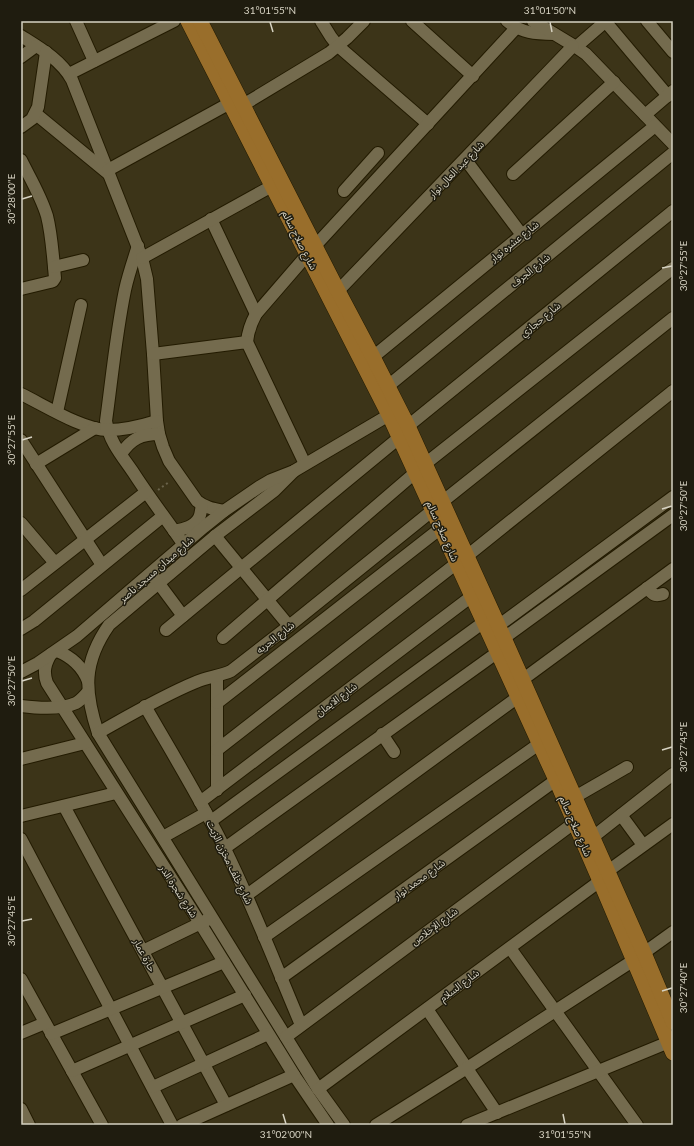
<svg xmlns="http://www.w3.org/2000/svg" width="694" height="1146" font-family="Lato,'Noto Sans Arabic',sans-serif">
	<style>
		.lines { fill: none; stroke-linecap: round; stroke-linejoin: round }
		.minor-casing { stroke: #231b01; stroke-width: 14 }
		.major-casing { stroke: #231b01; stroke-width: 16 }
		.path { stroke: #6a634b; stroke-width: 2; stroke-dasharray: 2 3; stroke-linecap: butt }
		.minor { stroke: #746b4e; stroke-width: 12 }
		.major { stroke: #996e2b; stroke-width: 15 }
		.ticks { fill: none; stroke: #d6d2c2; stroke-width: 1.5 }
		.labels { text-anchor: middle; stroke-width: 3; stroke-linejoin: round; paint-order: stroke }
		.street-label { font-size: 10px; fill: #d6d2c2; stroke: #1f1c0f }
		.neatline { fill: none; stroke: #d6d2c2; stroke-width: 1.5 }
		.ticks-label { font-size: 10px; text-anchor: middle; fill: #d6d2c2 }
	</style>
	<rect width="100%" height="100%" fill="#3c3418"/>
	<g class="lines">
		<defs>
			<g id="minor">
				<path d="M76 21 94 61"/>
				<path d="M321 21 331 37 338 46 428 124"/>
				<path d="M412 21 473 76"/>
				<path d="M507 21C521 33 536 34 554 34"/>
				<path d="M533 21 576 47 586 54 673 144"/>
				<path d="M605 21 668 96"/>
				<path d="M647 21 673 52"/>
				<path d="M21 36C40 48 61 60 72 80L142 258 147 279 153 354 157 421 159 434 163 447 169 461 197 501C206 508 214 509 224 511"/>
				<path d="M576 47 606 21"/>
				<path d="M21 57 36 46"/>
				<path d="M69 74 174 21"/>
				<path d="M243 105 329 53 347 38 364 21"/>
				<path d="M36 114 109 174"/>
				<path d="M645 115 673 91"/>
				<path d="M21 127 32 119 38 107 46 52"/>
				<path d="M465 159 522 235"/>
				<path d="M21 160C30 178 41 196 47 216 52 236 53 258 55 278L53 281 50 282 21 289"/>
				<path d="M108 170 230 103"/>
				<path d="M513 174 614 82"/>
				<path d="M344 191 378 153"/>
				<path d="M211 219 256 314"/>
				<path d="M138 246C133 261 128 276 125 290 116 334 112 377 106 421 109 441 122 456 133 472 149 497 167 520 184 545"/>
				<path d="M315 246 516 28"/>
				<path d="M142 258 272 186"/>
				<path d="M54 267 83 260"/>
				<path d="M338 291 573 46"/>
				<path d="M247 342C248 331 251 323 256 314L307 255"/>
				<path d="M153 354 247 342 305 464"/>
				<path d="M373 357 655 126"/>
				<path d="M388 386 673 153"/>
				<path d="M21 394C44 405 83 430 108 430 125 430 141 426 157 421"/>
				<path d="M57 412 81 305"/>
				<path d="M408 426 673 211"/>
				<path d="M21 440 102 565"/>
				<path d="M121 454C131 439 141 434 159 434"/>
				<path d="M36 464 95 428"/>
				<path d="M425 464 673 268"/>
				<path d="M294 471 274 491 215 536 109 625C83 662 84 691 98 733L318 1089 344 1125"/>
				<path d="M442 502 673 318"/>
				<path d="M21 523 55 563"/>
				<path d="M174 531C184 529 194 527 199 518 201 514 201 509 202 505"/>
				<path d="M215 536 289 626"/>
				<path d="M467 556 673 391"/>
				<path d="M154 577 183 616"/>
				<path d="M647 588C653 594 654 597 663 594"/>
				<path d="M21 590 146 492"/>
				<path d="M498 626 673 497"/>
				<path d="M21 629 34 621 163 516"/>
				<path d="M166 630 400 437"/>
				<path d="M223 638 416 472"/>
				<path d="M504 638 673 515"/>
				<path d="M57 651C72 657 82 666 88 681"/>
				<path d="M51 654C45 664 43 672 47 683L200 923 294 1075 328 1125"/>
				<path d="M21 672 38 663 77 636 204 527 224 511 259 487 271 480 294 471 389 415"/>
				<path d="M217 676V790"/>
				<path d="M522 680 673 569"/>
				<path d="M217 703 441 528"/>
				<path d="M21 706C37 708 61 710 76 703 81 700 84 696 88 692"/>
				<path d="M145 706C172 753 201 800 225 849 253 906 276 966 301 1025"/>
				<path d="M98 733C130 715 162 696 196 682 207 677 220 676 231 671L289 626 433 510"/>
				<path d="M382 734 394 752"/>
				<path d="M217 750 457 563"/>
				<path d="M21 759 85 743"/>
				<path d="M575 797 627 767"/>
				<path d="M200 802 472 596"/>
				<path d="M64 806 226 1105"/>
				<path d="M621 815 643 845"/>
				<path d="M21 816 116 793"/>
				<path d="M211 821 484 622"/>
				<path d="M163 837 206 813"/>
				<path d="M593 837 673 774"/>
				<path d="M21 839 172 1125"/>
				<path d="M225 848 498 652"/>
				<path d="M608 871 673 824"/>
				<path d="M247 895 518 697"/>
				<path d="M264 937 539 744"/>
				<path d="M510 948 637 1125"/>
				<path d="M143 951 207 920"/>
				<path d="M281 978 556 780"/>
				<path d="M21 979 102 1125"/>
				<path d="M427 1009 497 1113"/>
				<path d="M21 1033 45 1023"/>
				<path d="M51 1034 224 962"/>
				<path d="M286 1037 582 817"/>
				<path d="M72 1071 245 995"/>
				<path d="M153 1087 268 1034"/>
				<path d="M318 1089 600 881"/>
				<path d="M21 1109 29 1125"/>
				<path d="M182 1125 294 1075"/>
				<path d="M376 1125 467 1068 634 960 673 932"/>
				<path d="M467 1125 669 1042"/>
			</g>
			<g id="major">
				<path d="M188 21 389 415 556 780 600 881 673 1053"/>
				<path d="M200 21 338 291 373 357 408 426 504 638 644 953 673 1022"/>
			</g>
		</defs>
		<use href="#minor" class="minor-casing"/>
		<use href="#major" class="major-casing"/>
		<path class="path" d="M158 490 169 482"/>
		<use href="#minor" class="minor"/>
		<use href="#major" class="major"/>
	</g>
	<path class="ticks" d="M270 22 273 32M550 22 552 32M22 199 32 196M662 268 672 266M22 440 32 437M662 509 672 506M22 681 32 678M662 750 672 747M22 921 32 919M662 991 672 988M283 1114 286 1124M563 1114 565 1124"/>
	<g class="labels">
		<g class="street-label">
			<text transform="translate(456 169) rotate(-46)" y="4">شارع عبد العال نوار</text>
			<text transform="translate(300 240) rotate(63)" y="4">شارع صلاح سالم</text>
			<text transform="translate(514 241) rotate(-39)" y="4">شارع عشره نوار</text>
			<text transform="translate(530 270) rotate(-39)" y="4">شارع الجرف</text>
			<text transform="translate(540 319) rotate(-39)" y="4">شارع حجازي</text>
			<text transform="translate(443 531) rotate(66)" y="4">شارع صلاح سالم</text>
			<text transform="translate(156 569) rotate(-41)" y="4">شارع ميدان مسجد ناصر</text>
			<text transform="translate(275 637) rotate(-38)" y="4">شارع الحريه</text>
			<text transform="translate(336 699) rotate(-37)" y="4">شارع الايمان</text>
			<text transform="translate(576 826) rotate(66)" y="4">شارع صلاح سالم</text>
			<text transform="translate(230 862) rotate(64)" y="4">شارع خلف مخزن الزيت</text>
			<text transform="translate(419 879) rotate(-36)" y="4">شارع محمد نوار</text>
			<text transform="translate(179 891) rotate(57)" y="4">شارع شجرة الدر</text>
			<text transform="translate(434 926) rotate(-37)" y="4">شارع الإخلاص</text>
			<text transform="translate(145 955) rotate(62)" y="4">حارة عمار</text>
			<text transform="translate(459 985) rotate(-37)" y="4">شارع السلام</text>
		</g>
	</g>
	<rect width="694" height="1146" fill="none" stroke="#1f1c0f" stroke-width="44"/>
	<rect x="22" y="22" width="650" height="1102" class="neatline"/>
	<g class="ticks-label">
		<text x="270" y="14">31°01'55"N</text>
		<text x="550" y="14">31°01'50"N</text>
		<text transform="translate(11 199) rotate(-90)" y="4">30°28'00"E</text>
		<text transform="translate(683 266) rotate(-90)" y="4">30°27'55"E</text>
		<text transform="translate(11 440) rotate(-90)" y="4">30°27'55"E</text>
		<text transform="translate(683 506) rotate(-90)" y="4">30°27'50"E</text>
		<text transform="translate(11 681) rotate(-90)" y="4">30°27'50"E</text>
		<text transform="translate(683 747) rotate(-90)" y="4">30°27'45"E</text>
		<text transform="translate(11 921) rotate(-90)" y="4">30°27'45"E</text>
		<text transform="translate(683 988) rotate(-90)" y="4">30°27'40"E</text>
		<text x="286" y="1138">31°02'00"N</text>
		<text x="565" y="1138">31°01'55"N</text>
	</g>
</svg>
